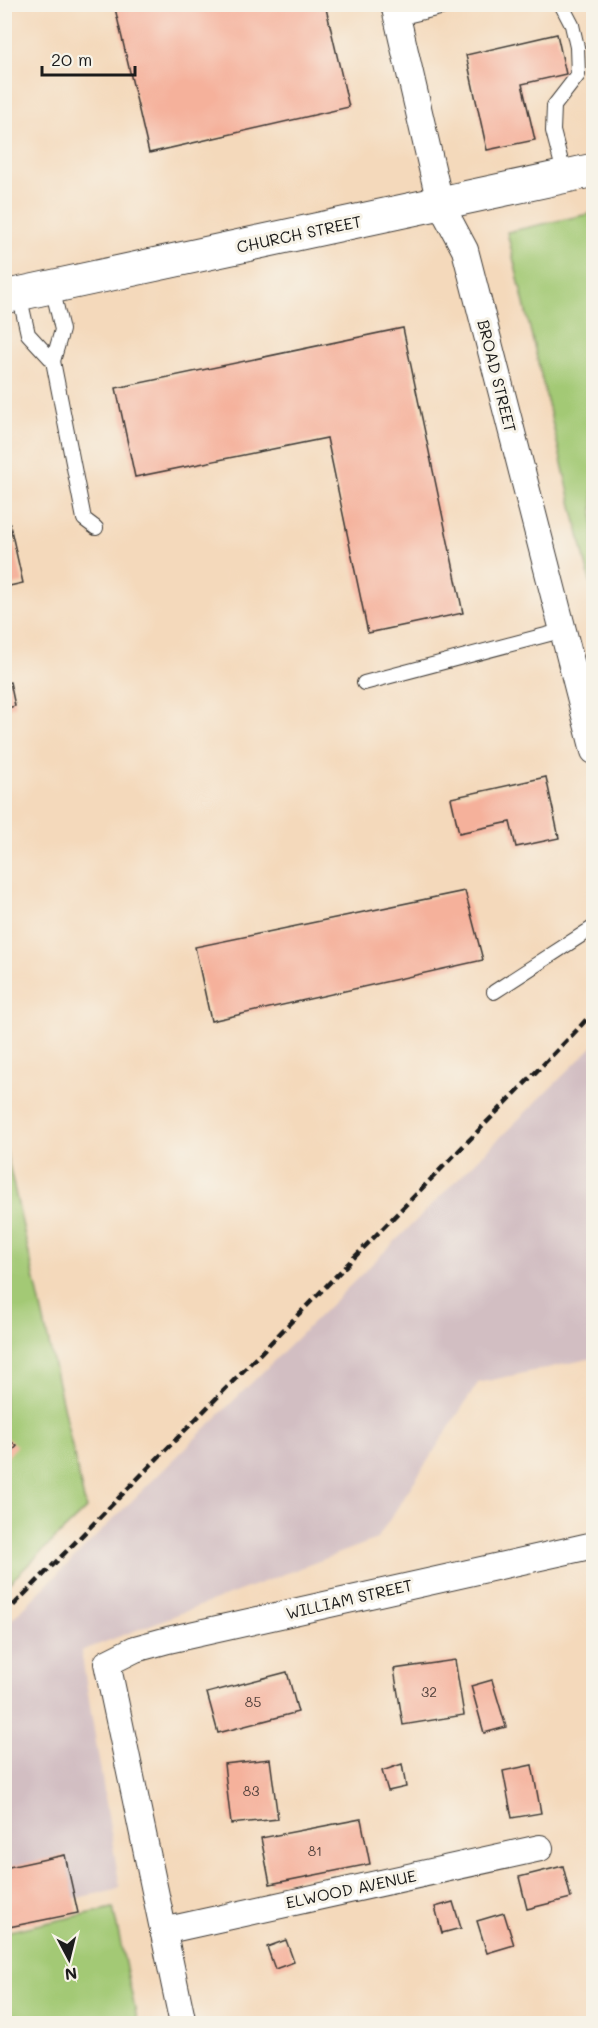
<svg xmlns="http://www.w3.org/2000/svg" width="598" height="2028" font-family="Mali,sans-serif">
	<style>
		.industrial { fill: #d2bec2 }
		.green { fill: #a3c974; stroke: #607248; stroke-width: 1.5 }
		.building { fill: #f5b19b }
		.lines { fill: none; stroke-linecap: round; stroke-linejoin: round }
		.lane-casing { stroke: #3c3834; stroke-width: 16 }
		.street-casing { stroke: #3c3834; stroke-width: 28 }
		.secondary-casing { stroke: #3c3834; stroke-width: 35 }
		.lane { stroke: #fff; stroke-width: 14 }
		.street { stroke: #fff; stroke-width: 26 }
		.secondary { stroke: #fff; stroke-width: 33 }
		.rail { stroke: #1c1c1c; stroke-width: 4.5; stroke-dasharray: 9 4.5; stroke-linecap: butt }
		.labels { text-anchor: middle; stroke-width: 6; stroke-linejoin: round; paint-order: stroke }
		.number-label { font-size: 14px; fill: #52413c }
		.street-label { font-size: 16px; fill: #1c1c1c; stroke: #f7f3e8 }
	</style>
	<rect width="100%" height="100%" fill="#f7f3e8"/>
	<filter id="ink" filterUnits="userSpaceOnUse"><feTurbulence type="fractalNoise" baseFrequency=".0167" numOctaves="2"/><feDisplacementMap in="SourceGraphic" scale="12" xChannelSelector="R" yChannelSelector="G"/><feConvolveMatrix kernelMatrix="1 2 1 2 8 2 1 2 1" color-interpolation-filters="sRGB"/></filter>
	<filter id="wash" filterUnits="userSpaceOnUse"><feTurbulence type="fractalNoise" baseFrequency=".008" numOctaves="4" result="noise"/><feDisplacementMap in="SourceGraphic" scale="24" xChannelSelector="R" yChannelSelector="G"/><feGaussianBlur stdDeviation="1.35" result="paint"/><feColorMatrix in="noise" values="0 0 0 0 0 0 0 0 0 0 0 0 0 0 0 0 0 1.4 0 .05"/><feComposite in="paint" operator="in"/></filter>
	<g filter="url(#wash)">
		<rect width="100%" height="100%" fill="#f4d9bb"/>
		<path class="industrial" d="M593 1046V1358L478 1383 377 1539 81 1651 120 1888 5 1915V1626Z"/>
		<g class="green">
			<path d="M593 213H594L593 594 507 232Z"/>
			<path d="M4 1142 86 1509 5 1587H4Z"/>
			<path d="M113 1908 138 2023H5V1932Z"/>
		</g>
		<g id="blocks">
			<g class="building">
				<path d="M114 4H325L349 107 149 153Z"/>
				<path d="M557 34 566 74 522 84 535 140 487 150 466 55Z"/>
				<path d="M403 328 463 613 368 633 327 438 135 477 116 388Z"/>
				<path d="M5 503 23 583 5 587Z"/>
				<path d="M10 682 15 706 4 709V683Z"/>
				<path d="M546 777 559 838 516 847 510 822 459 833 451 798Z"/>
				<path d="M465 891 483 960 211 1021 195 947Z"/>
				<path d="M4 1436 17 1446 4 1461Z"/>
				<path d="M455 1660 464 1715 403 1725 394 1669Z"/>
				<path d="M287 1672 298 1712 218 1733 207 1693Z"/>
				<path d="M492 1680 506 1727 484 1733 471 1686Z"/>
				<path d="M270 1759 278 1819 231 1824 224 1764Z"/>
				<path d="M402 1764 406 1787 388 1791 382 1771Z"/>
				<path d="M532 1765 541 1813 512 1818 503 1771Z"/>
				<path d="M361 1819 370 1864 270 1884 261 1838Z"/>
				<path d="M65 1855 78 1913 4 1928V1868Z"/>
				<path d="M563 1866 571 1898 527 1909 519 1877Z"/>
				<path d="M453 1902 461 1928 442 1933 435 1907Z"/>
				<path d="M504 1913 514 1945 487 1953 477 1921Z"/>
				<path d="M286 1940 294 1962 275 1969 267 1947Z"/>
			</g>
		</g>
	</g>
	<g filter="url(#ink)">
		<use href="#blocks" fill-opacity="0" stroke="#3c3834" stroke-width="1.5"/>
		<g class="lines">
			<defs>
				<g id="lane">
					<path d="M561 4 572 25 577 47 578 75 554 106 553 131 565 177"/>
					<path d="M398 18 457 4"/>
					<path d="M19 294 28 334 53 361 62 330 52 287"/>
					<path d="M53 361 84 519 96 528"/>
					<path d="M364 683 561 631"/>
					<path d="M494 992 594 927"/>
				</g>
				<g id="street">
					<path d="M394 4 440 203 465 250 594 751"/>
					<path d="M163 1931 540 1848"/>
					<path d="M183 2024 107 1663 135 1649 168 1640 594 1545"/>
				</g>
				<path id="secondary" d="M4 297 594 170"/>
			</defs>
			<use href="#lane" class="lane-casing"/>
			<use href="#street" class="street-casing"/>
			<use href="#secondary" class="secondary-casing"/>
			<use href="#lane" class="lane"/>
			<use href="#street" class="street"/>
			<use href="#secondary" class="secondary"/>
			<path class="rail" d="M4 1615 576 1031 594 1011"/>
		</g>
	</g>
	<g class="labels">
		<g class="number-label">
			<text x="429" y="1697">32</text>
			<text x="253" y="1707">85</text>
			<text x="251" y="1796">83</text>
			<text x="315" y="1856">81</text>
		</g>
		<g class="street-label">
			<text transform="translate(299 234) rotate(-12)" y="6">CHURCH STREET</text>
			<text transform="translate(497 376) rotate(76)" y="6">BROAD STREET</text>
			<text transform="translate(349 1599) rotate(-13)" y="6">WILLIAM STREET</text>
			<text transform="translate(351 1889) rotate(-12)" y="6">ELWOOD AVENUE</text>
		</g>
	</g>
	<rect width="598" height="2028" fill="none" stroke="#f7f3e8" stroke-width="24"/>
	<g transform="translate(69 1959) rotate(173)" stroke="#f7f3e8" stroke-width="4.5" paint-order="stroke">
	<path d="M0-4.5L10 22L0 15L-10 22Z" fill="#1c1c1c"/>
	<text y="-9" font-size="16" font-weight="bold" text-anchor="middle" fill="#1c1c1c">N</text>
	</g>
	<path d="M42 66v9h93v-9" fill="none" stroke="#1c1c1c" stroke-width="3"/>
	<text x="51" y="66" font-size="18" fill="#1c1c1c" stroke="#f7f3e8" stroke-width="4.5" paint-order="stroke">20 m</text>
</svg>
